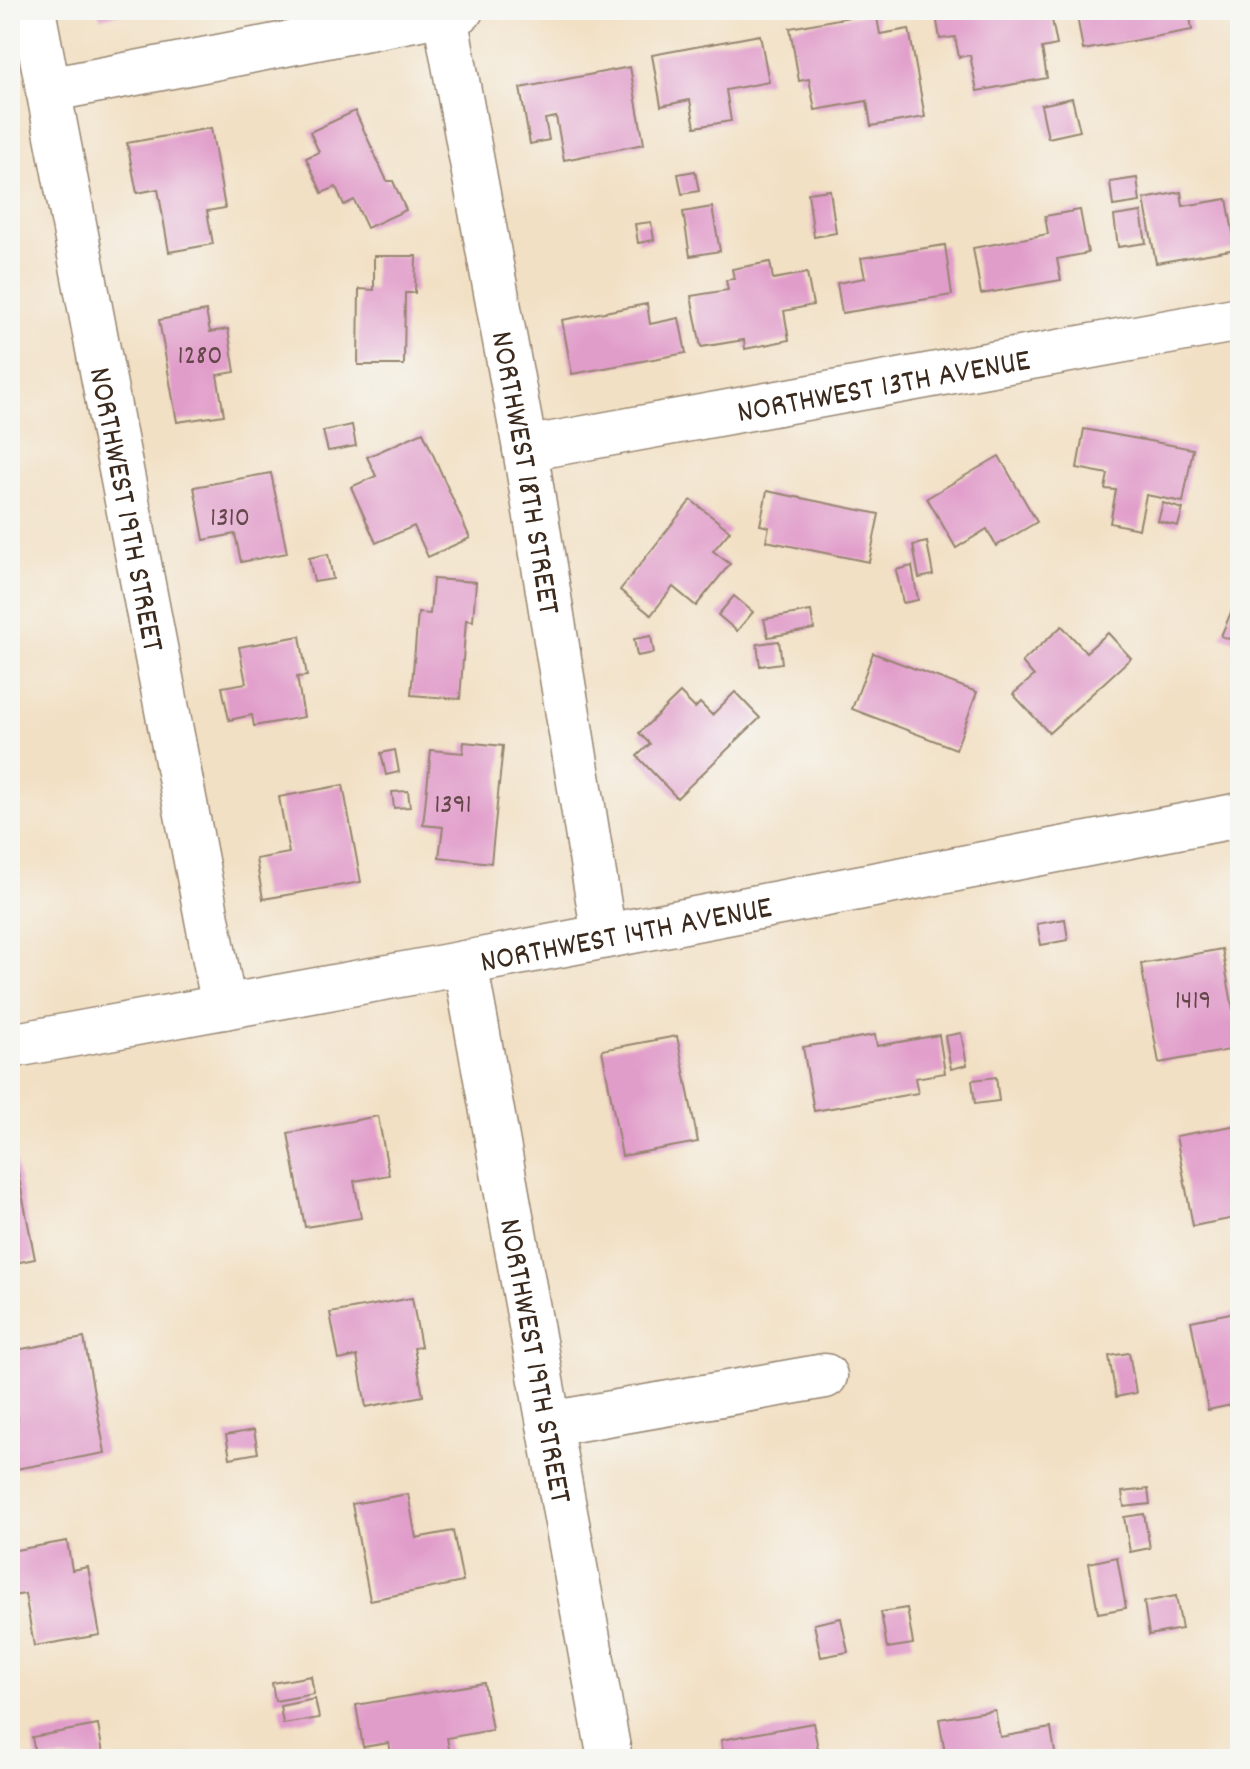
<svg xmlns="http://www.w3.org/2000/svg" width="1250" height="1769" font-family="Dekko,sans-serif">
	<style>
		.building { fill: #e19dca }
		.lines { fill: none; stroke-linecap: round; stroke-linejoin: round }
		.minor-casing { stroke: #968571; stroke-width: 47 }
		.minor { stroke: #fff; stroke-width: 44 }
		.labels { text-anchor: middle; stroke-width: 6; stroke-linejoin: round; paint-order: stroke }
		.number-label { font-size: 28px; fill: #644749 }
		.street-label { font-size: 32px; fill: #3b2a1e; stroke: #f6f6f2 }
	</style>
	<rect width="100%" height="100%" fill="#f6f6f2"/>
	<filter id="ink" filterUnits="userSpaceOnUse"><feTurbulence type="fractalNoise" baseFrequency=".0125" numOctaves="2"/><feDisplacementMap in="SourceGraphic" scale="16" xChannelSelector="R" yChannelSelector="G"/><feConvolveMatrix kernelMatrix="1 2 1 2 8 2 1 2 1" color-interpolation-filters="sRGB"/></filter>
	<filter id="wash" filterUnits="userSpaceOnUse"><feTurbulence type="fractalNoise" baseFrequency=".006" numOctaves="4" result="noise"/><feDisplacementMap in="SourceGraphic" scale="32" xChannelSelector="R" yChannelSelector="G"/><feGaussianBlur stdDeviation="1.8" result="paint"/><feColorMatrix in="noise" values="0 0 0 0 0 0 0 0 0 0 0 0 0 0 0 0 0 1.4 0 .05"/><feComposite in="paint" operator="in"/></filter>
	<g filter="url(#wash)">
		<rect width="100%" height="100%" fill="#f2e0c4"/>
		<g id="blocks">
			<g class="building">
				<path d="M99 10H133V11L100 18Z"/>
				<path d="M935 10H1050L1057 45 1042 48 1047 78 977 91 970 55 959 57 955 37 940 39Z"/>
				<path d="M1076 10H1189L1192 30 1083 50Z"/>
				<path d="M876 12 880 34 909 29 925 117 871 126 867 101 815 110 809 79 799 81 790 28Z"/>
				<path d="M760 35 769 82 726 90 731 121 695 127 690 100 661 106 652 55Z"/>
				<path d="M630 67 644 144 564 160 556 117 545 119 549 140 530 144 520 88Z"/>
				<path d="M1072 98 1080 131 1048 138 1041 105Z"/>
				<path d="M355 111 387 181H393L406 210 367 228 354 200 344 205 336 187 322 193 306 158 319 152 310 132Z"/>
				<path d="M211 128 225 208 207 211 213 244 169 252 158 189 137 193 127 143Z"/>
				<path d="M695 171 699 191 682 194 678 174Z"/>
				<path d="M1137 178 1140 202 1113 206 1110 182Z"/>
				<path d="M830 190 836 233 814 237 808 193Z"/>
				<path d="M1181 192 1183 206 1227 199 1236 249 1156 263 1144 199Z"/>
				<path d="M712 207 720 251 690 256 683 212Z"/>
				<path d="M1080 210 1088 253 1057 259 1061 280 981 294 973 248 1048 234 1045 216Z"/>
				<path d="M1141 212 1146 243 1118 247 1114 216Z"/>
				<path d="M651 222 654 240 638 243 635 224Z"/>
				<path d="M945 245 952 295 842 313 837 283 865 278 861 258Z"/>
				<path d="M374 256H416L415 293H405L404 365H358L359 289 374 290Z"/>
				<path d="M770 262 773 279 807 273 813 305 784 311 789 340 745 349 744 340 701 347 691 296 728 290 726 280 734 279 732 269Z"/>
				<path d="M647 304 650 324 679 318 686 353 572 374 562 320Z"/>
				<path d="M206 311 210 332 228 329 235 372 217 375 224 415 177 422 159 320Z"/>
				<path d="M352 425 356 446 328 451 323 431Z"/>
				<path d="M1084 429 1193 449 1183 502 1146 495 1139 529 1110 523 1116 490 1105 489 1108 474 1077 468Z"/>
				<path d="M423 432 470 538 428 557 414 526 376 543 351 487 376 476 367 457Z"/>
				<path d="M999 456 1037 522 996 546 987 529 956 548 927 498Z"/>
				<path d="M271 473 287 553 241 562 235 534 204 540 194 487Z"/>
				<path d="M767 491 879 514 869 562 766 541 769 527 760 525Z"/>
				<path d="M691 500 730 531 713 551 730 564 696 606 673 587 651 615 620 590Z"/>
				<path d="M1163 503 1183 509 1178 526 1158 521Z"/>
				<path d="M927 542 933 575 919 578 913 545Z"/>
				<path d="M328 554 333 579 314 582 309 558Z"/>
				<path d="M912 566 918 600 903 603 896 570Z"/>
				<path d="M433 579 476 582 473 621 466 620 460 699 411 695 418 613 430 614Z"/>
				<path d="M1240 591V643L1221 636Z"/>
				<path d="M734 596 753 612 737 631 718 615Z"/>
				<path d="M811 611 814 629 768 637 764 619Z"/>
				<path d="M1062 626 1086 652 1108 633 1131 658 1049 733 1013 694 1034 676 1022 662Z"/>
				<path d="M300 636 307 676 297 677 304 717 254 726 252 715 229 720 222 687 246 683 239 647Z"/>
				<path d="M651 636 654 653 637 656 634 639Z"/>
				<path d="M779 641 782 663 760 666 757 644Z"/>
				<path d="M873 653 977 692 956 749 852 709Z"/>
				<path d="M735 692 760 718 677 798 637 756 650 744 639 733 680 693 695 708 700 703 712 715Z"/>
				<path d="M464 742 503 746 491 863 439 857 443 827 423 825 431 750 463 753Z"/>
				<path d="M395 750 399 772 386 775 381 753Z"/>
				<path d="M343 785 361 882 263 899 256 859 289 853 279 797Z"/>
				<path d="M408 791 410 807 394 808 392 792Z"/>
				<path d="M1065 919 1068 940 1041 945 1037 924Z"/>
				<path d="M1222 949 1240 1048 1159 1063 1141 964Z"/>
				<path d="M961 1033 967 1065 951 1069 945 1036Z"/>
				<path d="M875 1035 877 1046 939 1035 945 1073 915 1078 918 1093 814 1111 803 1047Z"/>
				<path d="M677 1036 698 1142 622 1156 602 1050Z"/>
				<path d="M996 1077 999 1101 975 1104 972 1080Z"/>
				<path d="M378 1116 389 1175 354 1181 361 1218 305 1227 288 1133Z"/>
				<path d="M1238 1125 1240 1217 1193 1226 1176 1136Z"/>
				<path d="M15 1158 35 1259 10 1264V1159Z"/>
				<path d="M412 1298 421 1347 414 1348 423 1396 366 1407 357 1356 339 1360 330 1313Z"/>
				<path d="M1240 1311V1415L1239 1416 1236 1404 1208 1410 1191 1321Z"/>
				<path d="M84 1338 105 1453 10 1470V1422L18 1420 14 1398 10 1399V1351Z"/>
				<path d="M1129 1353 1136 1393 1116 1397 1109 1356Z"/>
				<path d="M254 1430 258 1453 230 1458 226 1435Z"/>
				<path d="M1148 1489 1150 1504 1124 1507 1122 1492Z"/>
				<path d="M408 1494 416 1538 453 1531 463 1582 370 1600 352 1504Z"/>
				<path d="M1144 1514 1150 1548 1130 1552 1124 1517Z"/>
				<path d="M67 1541 72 1570 88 1567 100 1635 34 1646 25 1594 12 1596 10 1551Z"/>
				<path d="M1117 1557 1126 1608 1098 1613 1089 1563Z"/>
				<path d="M1176 1596 1182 1629 1149 1635 1144 1602Z"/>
				<path d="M907 1608 913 1644 887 1648 881 1612Z"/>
				<path d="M841 1618 848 1652 821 1657 814 1624Z"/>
				<path d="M311 1676 314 1694 275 1701 272 1683Z"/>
				<path d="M484 1683 492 1730 447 1738 451 1759H392L389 1743 363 1747 356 1705Z"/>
				<path d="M315 1699 319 1718 283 1724 280 1706Z"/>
				<path d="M995 1710 1000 1737 1051 1728 1056 1759H946L939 1719Z"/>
				<path d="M813 1723 820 1759H724L721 1740Z"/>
				<path d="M98 1725 104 1759H36L32 1737Z"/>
			</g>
		</g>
	</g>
	<g filter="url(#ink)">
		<use href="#blocks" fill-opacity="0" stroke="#968571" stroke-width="2"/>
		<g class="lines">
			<defs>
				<g id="minor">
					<path id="s1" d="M33 10 224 1007"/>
					<path id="s2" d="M444 10 525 449 604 936"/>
					<path d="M48 90 461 10"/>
					<path id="s3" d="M525 449 1240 319"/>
					<path id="s4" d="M465 963 610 1759"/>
					<path id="s5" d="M10 1046 465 963 1240 815"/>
					<path d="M549 1424 825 1376"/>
				</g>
			</defs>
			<use href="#minor" class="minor-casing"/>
			<use href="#minor" class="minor"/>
		</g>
	</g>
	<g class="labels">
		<g class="number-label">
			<text x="200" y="363">1280</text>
			<text x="230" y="525">1310</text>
			<text x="453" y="812">1391</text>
			<text x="1193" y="1008">1419</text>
		</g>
		<g class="street-label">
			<text dy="11" stroke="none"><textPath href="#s3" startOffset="364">NORTHWEST 13TH AVENUE</textPath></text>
			<text dy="11" stroke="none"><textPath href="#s2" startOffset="470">NORTHWEST 18TH STREET</textPath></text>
			<text dy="11" stroke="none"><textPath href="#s1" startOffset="508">NORTHWEST 19TH STREET</textPath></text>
			<text dy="11" stroke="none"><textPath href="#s5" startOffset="626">NORTHWEST 14TH AVENUE</textPath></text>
			<text dy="11" stroke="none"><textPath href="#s4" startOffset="404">NORTHWEST 19TH STREET</textPath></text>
		</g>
	</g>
	<rect width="1250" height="1769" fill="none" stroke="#f6f6f2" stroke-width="40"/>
</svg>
